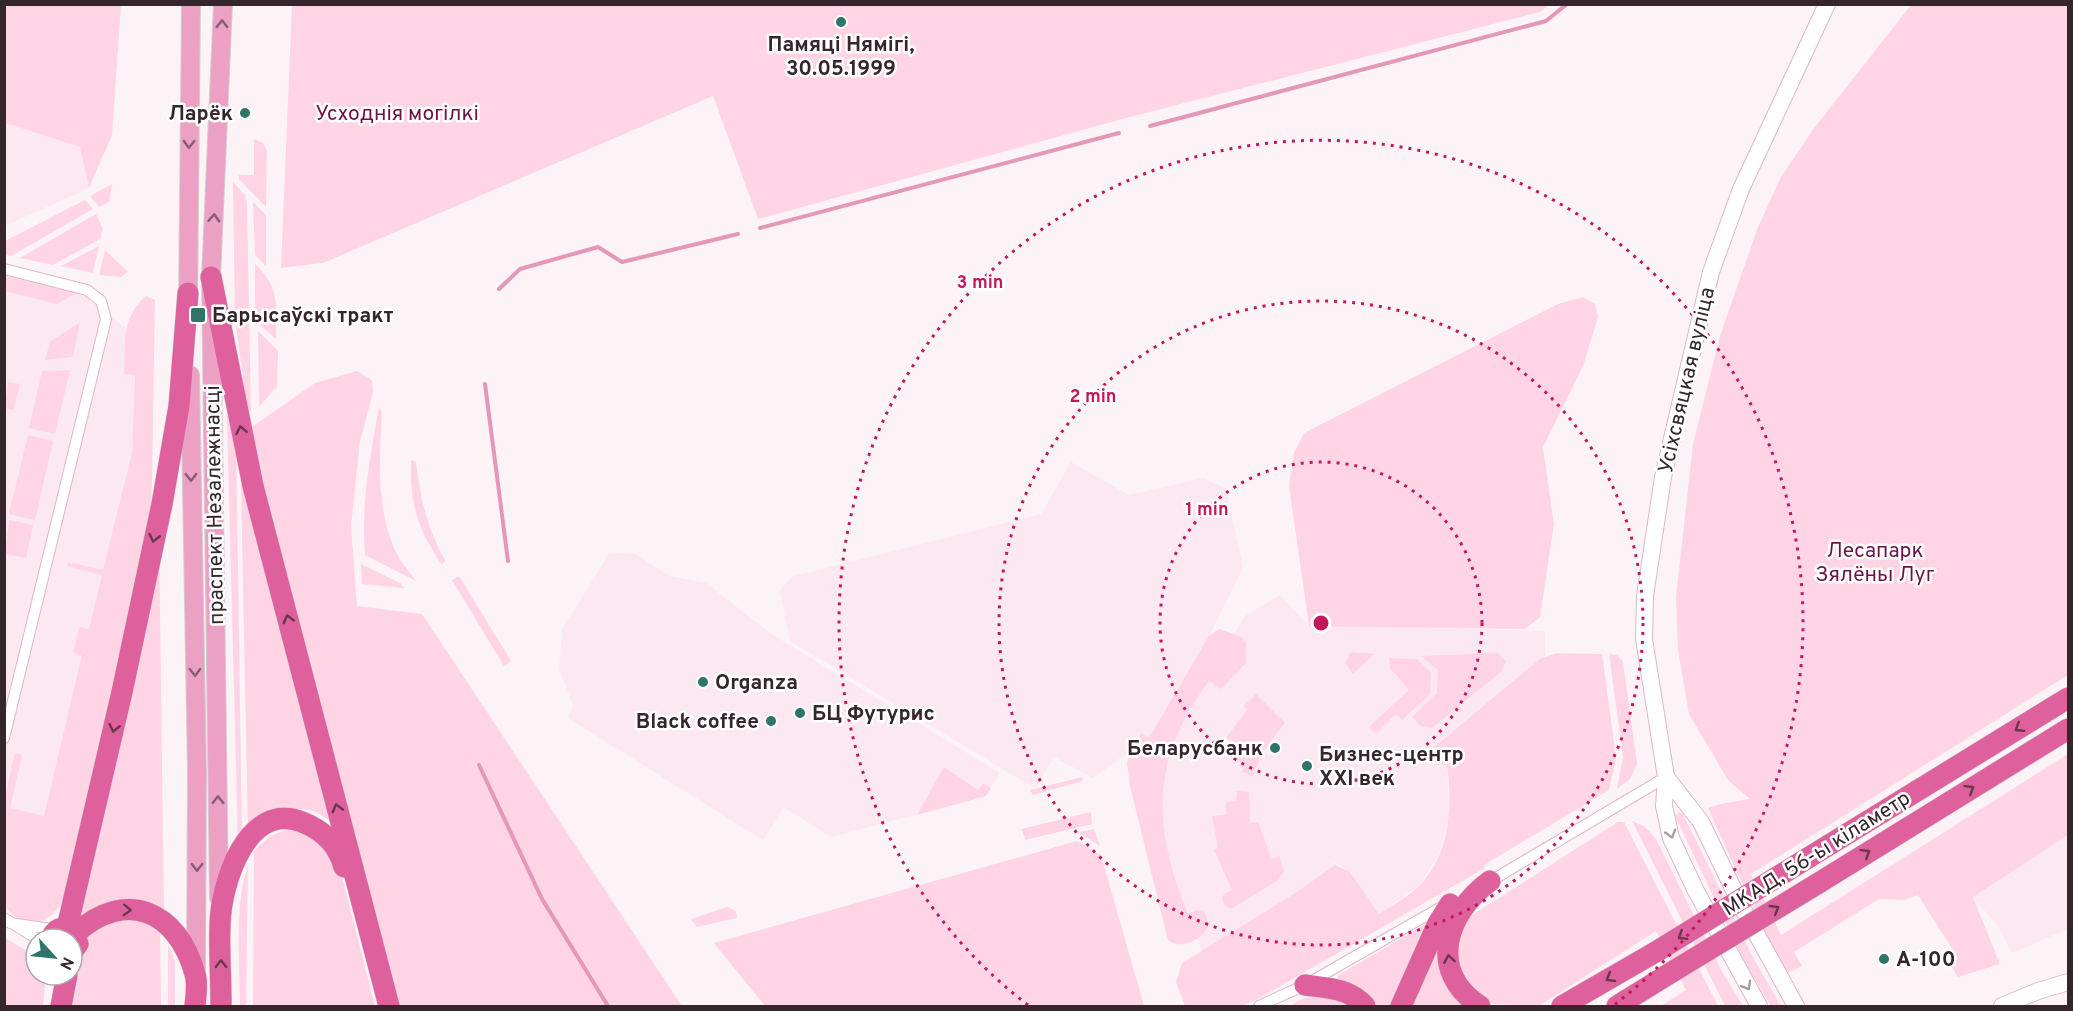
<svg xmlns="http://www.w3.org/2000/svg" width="2073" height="1011" font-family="Overpass,sans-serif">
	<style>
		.built { fill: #fce8f0 }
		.green { fill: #ffd4e4 }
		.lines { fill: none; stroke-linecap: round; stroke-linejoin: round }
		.stream { stroke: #e597b7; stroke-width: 4 }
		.street-casing { stroke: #deb7c6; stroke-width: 12 }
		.secondary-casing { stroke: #deb7c6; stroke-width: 18 }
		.primary-casing { stroke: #d3cfd1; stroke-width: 20 }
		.highway-casing { stroke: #d3cfd1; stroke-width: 22 }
		.street { stroke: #fff; stroke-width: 10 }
		.secondary { stroke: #fff; stroke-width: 16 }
		.primary { stroke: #eba0c4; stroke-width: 18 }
		.highway { stroke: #de609c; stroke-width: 21 }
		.highway-bridge-casing { stroke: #d3cfd1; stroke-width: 22; stroke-linecap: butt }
		.highway-bridge { stroke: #de609c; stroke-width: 21 }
		.oneway { stroke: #875d70 }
		.oneway2 { stroke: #68374e }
		.oneway3 { stroke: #a49da0 }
		.ring { fill: none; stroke: #c2185b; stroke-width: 3; stroke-dasharray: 3 6 }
		.poi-dot { fill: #2e7469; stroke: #fff; stroke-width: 2 }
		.labels { text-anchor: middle; stroke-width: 5; stroke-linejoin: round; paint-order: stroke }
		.poi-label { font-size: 21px; font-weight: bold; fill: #35262c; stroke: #fff; text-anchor: start }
		.park-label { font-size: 21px; fill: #6d1244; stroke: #fff }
		.street-label { font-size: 21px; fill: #35262c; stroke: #fff }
		.centre { fill: #c2185b; stroke: #fff; stroke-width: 3 }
		.ring-label { font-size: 18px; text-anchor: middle; font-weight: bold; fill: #c2185b; stroke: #fff; stroke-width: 5; stroke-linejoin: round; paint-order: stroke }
	</style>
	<rect width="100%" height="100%" fill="#fcf3f7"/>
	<g class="built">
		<path d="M4 123 80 147 89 188 5 226Z"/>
		<path d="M4 269 72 286 136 336 132 453 44 816 5 808Z"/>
		<path d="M1071 462 1129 495 1204 478 1226 489 1243 568 1209 636 1149 738 1141 734 1130 751 1093 778 1054 757 1036 787 1026 783 790 641 780 591 791 577 1041 514Z"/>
		<path d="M632 552 670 576 706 583 770 633 1000 773 986 796 831 837 784 807 763 840 568 718 573 705 559 669 562 629 609 554Z"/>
		<path d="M1280 595 1308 625 1545 631V656L1438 742 1439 763 1447 765 1449 817 1439 854 1420 885 1379 914 1350 872 1332 861 1340 870 1204 956 1172 875 1163 838 1161 803 1165 767 1176 734 1191 706 1245 616Z"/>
		<path d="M2068 835V929L2012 953 2000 929 1973 897Z"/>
	</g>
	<g class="green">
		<path d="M4 5H121L112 135 89 188 80 147 5 123Z"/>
		<path d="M292 5V4L1549 5 1540 12 1126 118 758 219 713 96 323 263 281 268Z"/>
		<path d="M1911 5H2068V675L1751 874 1781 935 2068 754V835L1973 897 2000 964 1958 977 1950 964 1958 958 1918 895 1905 900 1879 899 1794 952 1802 966 1786 974 1770 945 1708 808 1720 804 1750 799 1728 780 1689 714 1678 650 1676 597 1693 444 1720 336 1758 227 1781 177 1815 127Z"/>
		<path d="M254 139 263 143 267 151 266 207 239 179V175H254Z"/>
		<path d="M233 182 245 195 247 204 251 410 248 413 235 320Z"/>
		<path d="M112 184 109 202 99 207 90 196Z"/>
		<path d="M85 200 93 209 11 256 5 255V241Z"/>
		<path d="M253 202 266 215V266L255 255Z"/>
		<path d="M96 214 103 229 100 239 53 265 20 258Z"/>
		<path d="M99 246 93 273 61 266Z"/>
		<path d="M105 250 128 272 121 277 99 275Z"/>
		<path d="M255 264C281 289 276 305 276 339L255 321Z"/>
		<path d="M5 276 78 292 57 304 5 291Z"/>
		<path d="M146 296 155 300 152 478 151 507 134 592 67 892C54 922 30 936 5 907V796L15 753 22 755 10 808 44 816 82 655 73 653 80 627 89 629 102 575 67 566 68 562 103 570 132 453 135 375 124 374C126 342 120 319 146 296Z"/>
		<path d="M1583 297 1595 304 1598 317 1583 366 1543 447 1554 524 1540 617 1525 629 1309 626 1289 486 1294 453 1304 433 1558 304Z"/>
		<path d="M80 322 73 357 45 360 50 342Z"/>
		<path d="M258 331 278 351 277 386 259 407Z"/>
		<path d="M70 370 55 434 29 428 42 371Z"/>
		<path d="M357 371 372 380 373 392 360 441 351 526 357 606 422 614 682 1006H396L246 431 315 383Z"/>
		<path d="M226 379 236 435 242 838 238 844Z"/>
		<path d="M8 382 20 384 13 410 5 408Z"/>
		<path d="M379 407 382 413C379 459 376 513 397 554 402 564 410 572 416 581L365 555C361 504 370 457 379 407Z"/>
		<path d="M28 435 53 441 35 520 9 514Z"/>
		<path d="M240 437 335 825C300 795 282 812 248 831Z"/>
		<path d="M411 460 416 462C420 498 427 528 445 560L442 565C417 528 410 504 411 460Z"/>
		<path d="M9 520 33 525 26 558 5 554Z"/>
		<path d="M159 538 164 911C150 894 99 907 80 915Z"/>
		<path d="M361 564 400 583 404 588 362 584Z"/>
		<path d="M459 576 511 661 504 666 452 580Z"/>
		<path d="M1219 629 1240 636 1246 643V663L1221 689 1209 681C1150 760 1152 826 1188 914L1196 910 1204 912 1209 924C1204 939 1181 951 1168 940L1130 786 1127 762 1141 733 1149 738 1209 636Z"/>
		<path d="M1351 652 1374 654 1353 674 1345 663Z"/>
		<path d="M1498 653 1506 661 1502 671 1432 728 1422 727 1412 717 1437 693 1438 670 1421 656Z"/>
		<path d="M1557 653 1602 654 1616 758 1609 790 1484 865 1485 868 1256 1000 1241 1006H1185L1176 982 1182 963 1297 892 1335 865 1350 872 1379 914C1392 905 1410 896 1421 884 1450 852 1453 806 1447 765L1435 760 1434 747 1540 659Z"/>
		<path d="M1609 654 1617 655 1623 662 1637 764 1630 779 1617 789 1623 756Z"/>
		<path d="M1389 658 1417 659 1431 673 1430 694 1402 720 1396 714 1376 734 1369 727 1409 690 1390 668Z"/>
		<path d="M1256 694 1285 723 1264 750 1253 775 1242 772 1245 763 1234 758 1240 745 1226 738 1247 710 1244 706Z"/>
		<path d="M944 767 978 790 983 784 991 788 986 796 917 815Z"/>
		<path d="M1082 777 1083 781 1033 795 1030 790Z"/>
		<path d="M1237 791 1249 792 1250 823 1258 822 1272 859 1279 856 1284 871 1277 881 1231 909 1225 906 1222 898 1224 894 1232 890 1214 850 1218 848 1212 816 1226 815V802L1236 801Z"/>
		<path d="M1091 812 1092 824 1025 840 1022 829Z"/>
		<path d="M1679 812 1683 814 1755 961 1781 1006H1771L1746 965 1675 816Z"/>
		<path d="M1632 821 1644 826 1656 839 1721 970 1743 1006H1725Z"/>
		<path d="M1618 822H1624L1718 1006H1661L1686 990 1656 931 1539 1006 1489 1004 1462 976 1457 951 1466 919Z"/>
		<path d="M296 826 310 832 339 865 375 1006H253L254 851 270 836Z"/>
		<path d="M1094 829 1100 846 1078 832Z"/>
		<path d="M1077 841 1101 855 1144 1006H765L714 943Z"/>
		<path d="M248 865 246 1006H240C240 963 234 905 248 865Z"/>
		<path d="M727 907 736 911 737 918 697 927 691 919Z"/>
		<path d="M130 917 155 927 160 933 161 1006H66L81 943 94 926Z"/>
		<path d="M1434 919 1395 1006H1375L1337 980 1339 975Z"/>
		<path d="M5 938 36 956V975H46L43 1006H5Z"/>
		<path d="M1437 943 1447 985 1463 1006H1409Z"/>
		<path d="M168 944 175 961V1006H168Z"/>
		<path d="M1319 995 1327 996 1353 1006H1290L1302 999Z"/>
	</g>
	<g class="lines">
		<g class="stream">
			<path d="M1150 126 1546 21 1567 4"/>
			<path d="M760 228 1119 133"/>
			<path d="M499 289 520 269 598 247 622 262 738 234"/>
			<path d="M485 384 508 561"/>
			<path d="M479 765 542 899 608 1006"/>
		</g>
		<defs>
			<g id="street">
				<path d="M4 269 87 290 101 301 106 319 4 738"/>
				<path d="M1489 882 1666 777"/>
				<path d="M4 918 37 939"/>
				<path d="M10 923 57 930"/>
				<path d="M1259 1006 1305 985 1443 906"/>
			</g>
			<g id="secondary">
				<path d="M1666 777 1701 822 1745 913 1796 1006"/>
				<path d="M1759 1006 1696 891 1671 838 1664 806 1666 777 1644 639 1645 596 1663 477 1711 272 1741 189 1827 4"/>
				<path d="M2002 1006 2038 991 2068 982"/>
			</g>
			<g id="primary">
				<path d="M188 305 191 4"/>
				<path d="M190 375 197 772 196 971"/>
				<path d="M219 898 211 277 223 4"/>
			</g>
			<g id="highway">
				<path d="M211 277 253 486 389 1006"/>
				<path d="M1803 861 2068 698"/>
				<path d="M1817 884 2068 729"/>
				<path d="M67 928 122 692 162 504 179 406 188 293"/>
				<path d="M76 933C126 888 178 911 195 974 198 983 196 996 195 1006"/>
				<path d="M51 939C54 929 62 926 72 929L78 944 72 952"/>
				<path d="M1305 985C1327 988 1349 988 1365 1006"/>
				<path d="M61 1006 67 975"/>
				<path d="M221 1006C221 979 219 951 220 924 221 884 247 800 302 822 323 830 338 845 344 867"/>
				<path d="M1401 1006 1438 923 1450 904"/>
				<path d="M1480 1006C1427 971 1446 913 1490 881"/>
				<path d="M1562 1006 1659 950"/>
				<path d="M1617 1006 1672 972"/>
			</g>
		</defs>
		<use href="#street" class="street-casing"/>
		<use href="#secondary" class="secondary-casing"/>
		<use href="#primary" class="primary-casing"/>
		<use href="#highway" class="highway-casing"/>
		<use href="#street" class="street"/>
		<use href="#secondary" class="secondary"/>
		<use href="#primary" class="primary"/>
		<use href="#highway" class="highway"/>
		<defs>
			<g id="highway-bridge">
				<path d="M1659 950 1803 861"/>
				<path d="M1672 972 1817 884"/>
			</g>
		</defs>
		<use href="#highway-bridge" class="highway-bridge-casing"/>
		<use href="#highway-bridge" class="highway-bridge"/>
	</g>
	<defs><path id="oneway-chevron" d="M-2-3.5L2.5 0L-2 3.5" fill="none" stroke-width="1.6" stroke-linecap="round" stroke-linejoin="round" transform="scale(1.5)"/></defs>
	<g class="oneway">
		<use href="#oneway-chevron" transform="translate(222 24) rotate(-89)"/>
		<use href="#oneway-chevron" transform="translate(189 144) rotate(91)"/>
		<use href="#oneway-chevron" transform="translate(214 218) rotate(-87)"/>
		<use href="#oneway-chevron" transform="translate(191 477) rotate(89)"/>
		<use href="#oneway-chevron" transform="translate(195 672) rotate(89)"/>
		<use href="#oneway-chevron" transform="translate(218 800) rotate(-91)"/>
		<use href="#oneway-chevron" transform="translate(197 867) rotate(90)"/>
	</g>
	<g class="oneway2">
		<use href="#oneway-chevron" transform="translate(241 430) rotate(-101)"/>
		<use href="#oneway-chevron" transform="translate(154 538) rotate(103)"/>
		<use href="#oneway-chevron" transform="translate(288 619) rotate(-105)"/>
		<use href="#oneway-chevron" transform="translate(114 728) rotate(103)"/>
		<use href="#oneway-chevron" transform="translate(2019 728) rotate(148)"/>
		<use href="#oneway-chevron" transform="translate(1970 789) rotate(-32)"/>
		<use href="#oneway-chevron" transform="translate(337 808) rotate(-105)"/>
		<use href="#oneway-chevron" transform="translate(1866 853) rotate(-32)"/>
		<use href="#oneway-chevron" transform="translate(1775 909) rotate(-31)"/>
		<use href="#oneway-chevron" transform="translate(127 910) rotate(2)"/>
		<use href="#oneway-chevron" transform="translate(1682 936) rotate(148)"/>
		<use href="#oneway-chevron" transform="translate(1449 959) rotate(-100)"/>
		<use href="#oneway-chevron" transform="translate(221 964) rotate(-91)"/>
		<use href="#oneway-chevron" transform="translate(1610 978) rotate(150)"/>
	</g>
	<g class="oneway3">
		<use href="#oneway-chevron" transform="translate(1671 834) rotate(74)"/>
		<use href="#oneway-chevron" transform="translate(1747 986) rotate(59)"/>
	</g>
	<g class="ring">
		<circle cx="1321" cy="623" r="161"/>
		<circle cx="1321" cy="623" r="322"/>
		<path d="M1028 1005A482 482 0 1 1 1614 1005"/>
	</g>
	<g class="poi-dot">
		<circle cx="841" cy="22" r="6"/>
		<circle cx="245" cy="113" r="6"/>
		<rect x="190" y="307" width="16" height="16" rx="3"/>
		<circle cx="703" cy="682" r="6"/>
		<circle cx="800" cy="713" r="6"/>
		<circle cx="771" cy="721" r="6"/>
		<circle cx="1275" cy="748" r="6"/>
		<circle cx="1307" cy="766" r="6"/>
		<circle cx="1884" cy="959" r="6"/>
	</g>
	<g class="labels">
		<g class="poi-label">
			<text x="841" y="51" text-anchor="middle">Памяці Нямігі,<tspan x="841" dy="24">30.05.1999</tspan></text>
			<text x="233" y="120" text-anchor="end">Ларёк</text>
			<text x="212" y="322">Барысаўскі тракт</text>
			<text x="715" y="689">Organza</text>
			<text x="812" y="720">БЦ Футурис</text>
			<text x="759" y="728" text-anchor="end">Black coffee</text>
			<text x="1263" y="755" text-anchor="end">Беларусбанк</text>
			<text x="1319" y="761">Бизнес-центр<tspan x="1319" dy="24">XXI век</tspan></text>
			<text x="1896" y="966">A-100</text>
		</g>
		<g class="park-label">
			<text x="397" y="120">Усходнія могілкі</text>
			<text x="1875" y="557">Лесапарк<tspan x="1875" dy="24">Зялёны Луг</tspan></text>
		</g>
		<g class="street-label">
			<text transform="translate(1686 380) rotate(-77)" y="7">Усіхсвяцкая вуліца</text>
			<text transform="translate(214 505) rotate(-91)" y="7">праспект Незалежнасці</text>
			<text transform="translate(1816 853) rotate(-32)" y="7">МКАД, 56-ы кіламетр</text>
		</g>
	</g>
	<circle cx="1321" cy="623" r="9" class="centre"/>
	<g class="ring-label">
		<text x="980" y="288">3 min</text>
		<text x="1093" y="402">2 min</text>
		<text x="1207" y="515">1 min</text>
	</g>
	<rect width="2073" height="1011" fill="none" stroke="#35262c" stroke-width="12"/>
	<g transform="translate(54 957) rotate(117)"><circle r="28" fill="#ffffff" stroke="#aea8ab" stroke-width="1.5"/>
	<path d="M0-4.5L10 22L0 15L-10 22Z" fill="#2e7469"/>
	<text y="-9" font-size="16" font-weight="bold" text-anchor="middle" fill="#35262c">N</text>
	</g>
</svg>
